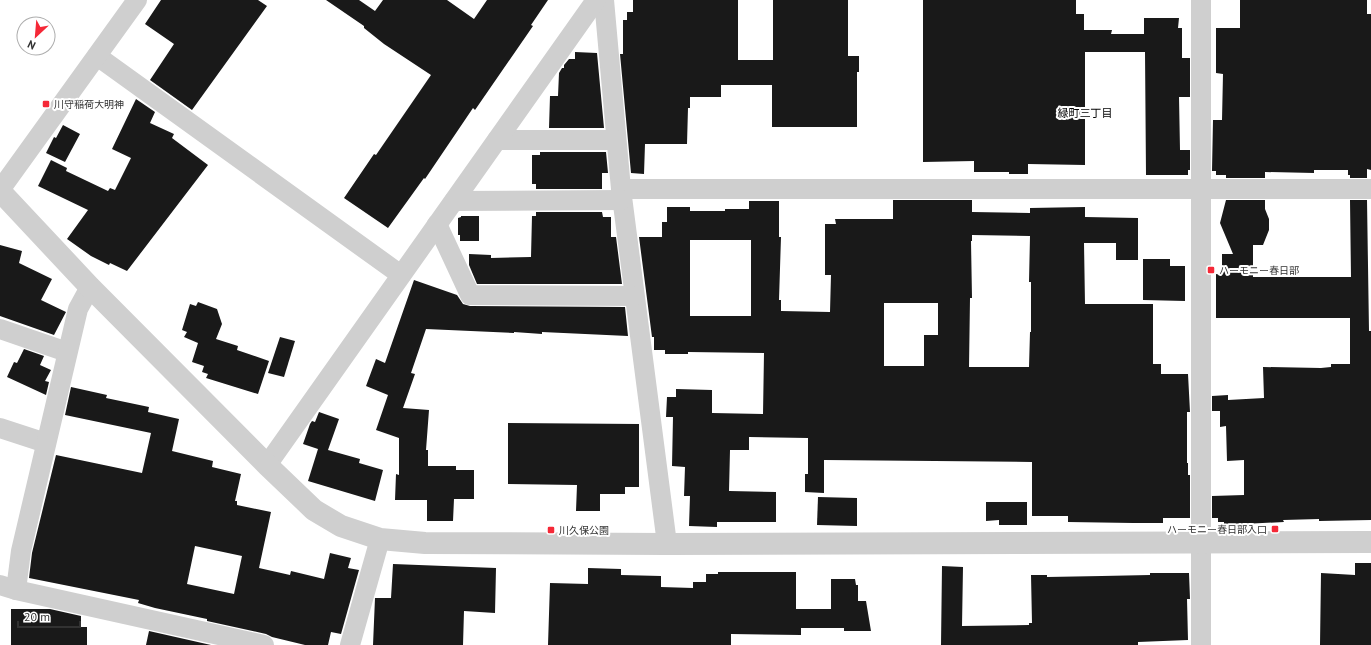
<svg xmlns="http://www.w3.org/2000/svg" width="1371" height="645" font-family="'PT Sans','Noto Sans JP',sans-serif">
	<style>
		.building { fill: #191919; fill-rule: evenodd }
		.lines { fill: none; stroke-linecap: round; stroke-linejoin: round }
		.minor { stroke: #cfcfcf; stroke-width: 20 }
		.tertiary { stroke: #cfcfcf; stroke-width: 22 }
		.poi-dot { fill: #f52837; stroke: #fff; stroke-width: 1.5 }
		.labels { text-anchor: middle; stroke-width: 4; stroke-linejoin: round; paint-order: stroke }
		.poi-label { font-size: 10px; fill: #323232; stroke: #fff; text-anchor: start }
		.neighbourhood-label { font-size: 11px; fill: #000; stroke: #fff }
	</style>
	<rect width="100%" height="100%" fill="#fff"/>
	<g class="building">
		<path d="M161 0H258L267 6 192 110 150 80 174 44 145 24Z"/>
		<path d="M326 0H359L375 11 383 0H447L474 19 487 0H548L531 25 533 26 475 110 473 108 425 179 424 178 388 228 344 198 374 154 376 155 431 75 384 44 364 28V26Z"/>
		<path d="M633 0H738V60H773V0H848V56H859V72H857V127H772V85H721V97H690V108H688L687 144H645L644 174 631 173 620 54H623V20H627V12H633Z"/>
		<path d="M923 0H1076V14H1084V30H1112L1111 34H1144V18H1179L1178 28H1182V58H1190V97H1179L1180 150H1190V170H1188V175H1146L1145 52H1085V165L1028 164V174H1009V172H974V161L923 162Z"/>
		<path d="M1240 0H1367V14H1371V170L1367 169V178H1350V175H1348V170H1314V173L1265 172V178H1226V175H1216V171H1212L1213 120H1222L1223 74 1216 73V28H1240Z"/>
		<path d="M575 52 597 53 604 128H549L550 96H558L559 73 562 68H564V65L569 59H575Z"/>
		<path d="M136 99 155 112 150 123 174 134 172 138 208 165 127 271 110 263 109 265 91 256 67 239 88 210 38 186 51 160 67 168 66 171 108 191 110 188 115 190 131 158 112 149Z"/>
		<path d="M63 125 80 134 65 162 46 153 54 137 56 138Z"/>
		<path d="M540 152H606L608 173H602V189H536V184H532V155H540Z"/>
		<path d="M893 200H972V212L1030 213V208L1085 207V217L1138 218V260H1116V243H1084L1085 304H1153V364H1161V374H1188L1190 412H1187V463H1188V475H1190V518H1163V523H1133L1068 522V516H1032V462L824 460V493L805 492V474H808V438L749 437V450H730L729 491 776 492V522H717V527L689 526 690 496H684L685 467 672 466 673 417H666L667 397H676V389L712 390V413L763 414 764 353 688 352V354H665V350H654V337H652L639 237H662V222H667V207H690V211H725V209H749V201H779V237H781L779 300H781V311L830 312 831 275H825V224H836L835 219H893ZM972 235 1030 236 1029 282H1031V332H1030L1029 367H969L970 298H972L971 241H972ZM690 240H751V316H690ZM884 303H938V335H924V366H884Z"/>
		<path d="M1226 200H1265V209L1269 219V230L1263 245H1253V277H1351L1350 200H1367L1369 331H1371V520L1319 521V519L1283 520 1284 522 1224 525V522H1218V518H1212V496L1244 495V460L1227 461 1226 426 1220 427V411H1212V396L1228 395V400L1264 398 1263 367 1321 368 1331 367V364H1350V318H1216V274L1222 275V254H1233L1220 223Z"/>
		<path d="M536 212H602L603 217H611V237H616L622 284H477L469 265V254L491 255V258L531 257 532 216H536Z"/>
		<path d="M461 216H479V241H460V235H458V218L461 217Z"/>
		<path d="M0 245 22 251 19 263 52 279 41 300 66 312 54 335 0 316Z"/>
		<path d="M1143 259H1170V266H1185V301L1143 300Z"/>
		<path d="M414 280 457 295 463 304 470 306 625 307 628 336 542 332V334L514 332V333L426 329 411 373 415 374 403 408 429 410 426 450H428V466H456V470H474V499H454L453 521H427V500H395L396 474 399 475V438L376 430 388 395 366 386 376 359 385 363Z"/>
		<path d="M198 302 217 309 222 324 216 339 238 346 237 350 269 361 258 394 206 378 208 374 202 372 204 366 192 362 198 343 184 337 187 332 182 330 190 304 196 306Z"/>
		<path d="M280 337 295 341 284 377 268 373Z"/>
		<path d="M24 349 44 356 40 365 51 370 45 381 49 382 46 395 7 377 14 362 17 363Z"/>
		<path d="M71 387 107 395 106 398 149 407 148 412 179 419 172 451 213 461 212 467 241 474 235 501H237V505L271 512 259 568 290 575 291 571 324 579 330 553 351 558 348 568 359 570 341 634 331 632 328 645H305L272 637 266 634 207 621V619L155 608 138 603 139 600 29 578 32 553 56 455 142 473 151 433 65 415ZM195 546 242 556 234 594 187 584Z"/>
		<path d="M319 412 339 419 328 450 360 459 359 463 383 470 375 501 308 481 318 449 303 444 310 424 312 421 315 422Z"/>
		<path d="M508 423 639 424V487H625V494H600V511H576L577 485 508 484Z"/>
		<path d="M818 497 857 498V526L817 525Z"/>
		<path d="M986 502H1027V525H999V520L986 521Z"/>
		<path d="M1355 563H1371V645H1320L1321 573 1355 575Z"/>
		<path d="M393 564 496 568 495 613 464 611 463 645H373L375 598H391Z"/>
		<path d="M942 566 963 567 962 626 1029 625V623H1032L1031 575H1047V577L1102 576 1150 575V573H1189L1190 599H1187L1188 640 1138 642V645H941Z"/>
		<path d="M588 568 621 569V575L661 576V587L693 588V582H706V574H718V572H796V609H831V579H855L856 585H858V601H866L871 631H844V628H801V635L731 634V645H548L550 583 588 584Z"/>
		<path d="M11 609H50L81 616V627H87V645H11Z"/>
		<path d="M149 631 211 645H146Z"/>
	</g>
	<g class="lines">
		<g class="minor">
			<path d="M604 0 621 189 667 544"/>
			<path d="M97 56 401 275"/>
			<path d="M497 140H616"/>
			<path d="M621 189H1371"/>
			<path d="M0 190 137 0"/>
			<path d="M454 201 622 200"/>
			<path d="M437 224 470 295 634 296"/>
			<path d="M0 329 67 352"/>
			<path d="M0 428 46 443"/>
			<path d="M267 465 596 0"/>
			<path d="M0 585 16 590 264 645"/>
			<path d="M16 590 21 551 78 309 90 287"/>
			<path d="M350 645 380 539"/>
			<path d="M1201 645V0"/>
		</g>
		<path class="tertiary" d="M0 191 90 287 267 465 314 510 341 526 380 539 425 543 667 544 1371 542"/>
	</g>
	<g class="poi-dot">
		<rect x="42" y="100" width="8" height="8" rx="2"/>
		<rect x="1207" y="266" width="8" height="8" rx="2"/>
		<rect x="1271" y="525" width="8" height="8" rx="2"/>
		<rect x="547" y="526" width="8" height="8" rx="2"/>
	</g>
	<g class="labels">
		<g class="poi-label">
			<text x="54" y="108">川守稲荷大明神</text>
			<text x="1219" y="274">ハーモニー春日部</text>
			<text x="1267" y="533" text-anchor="end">ハーモニー春日部入口</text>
			<text x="559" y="534">川久保公園</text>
		</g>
		<g class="neighbourhood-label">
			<text x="1085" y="117">緑町三丁目</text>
		</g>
	</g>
	<g transform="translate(36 36) rotate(206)"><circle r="19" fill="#ffffff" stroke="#adadad"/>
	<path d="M0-3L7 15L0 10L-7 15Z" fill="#f52837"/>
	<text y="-6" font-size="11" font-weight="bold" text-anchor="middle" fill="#323232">N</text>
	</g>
	<path d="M18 621v6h62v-6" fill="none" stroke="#323232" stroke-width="2"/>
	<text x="24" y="621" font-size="12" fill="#323232" stroke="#ffffff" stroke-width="3" paint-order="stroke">20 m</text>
</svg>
